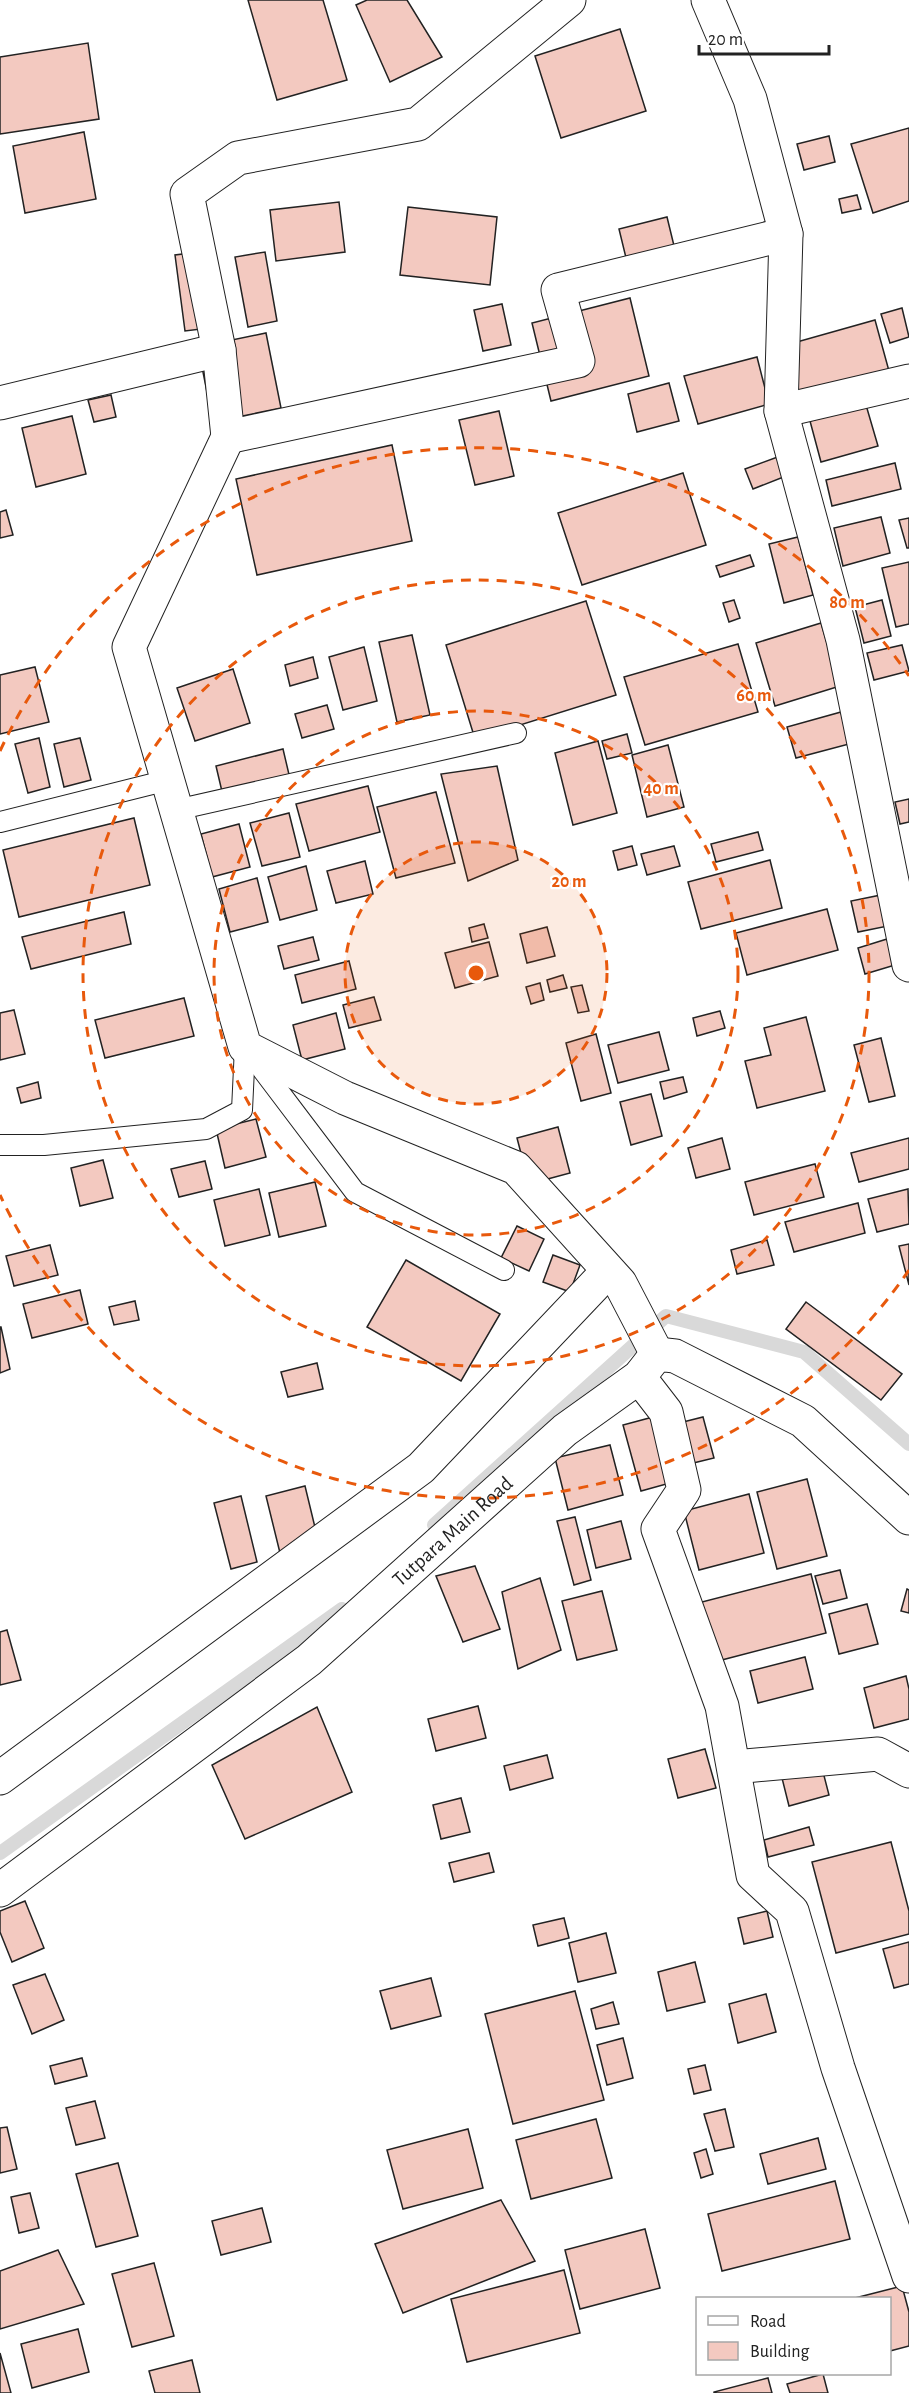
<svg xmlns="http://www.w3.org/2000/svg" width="909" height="2393" font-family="'Alegreya Sans',sans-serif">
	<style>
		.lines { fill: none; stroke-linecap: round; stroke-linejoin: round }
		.stream { stroke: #d9d9d9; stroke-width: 14 }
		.building { fill: #f3c9c0; stroke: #222; stroke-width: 1.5 }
		.lane-casing { stroke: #222; stroke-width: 22 }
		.street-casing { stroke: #222; stroke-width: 35 }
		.secondary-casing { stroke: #222; stroke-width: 35 }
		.lane { stroke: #fff; stroke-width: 20 }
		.street { stroke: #fff; stroke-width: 33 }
		.secondary { stroke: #fff; stroke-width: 33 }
		.ring { fill: none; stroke: #e8590c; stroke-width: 3; stroke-dasharray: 10 8 }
		.labels { text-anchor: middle; stroke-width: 4.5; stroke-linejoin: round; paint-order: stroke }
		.street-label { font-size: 21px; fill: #222; stroke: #fff }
		.centre { fill: #e8590c; stroke: #fff; stroke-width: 3 }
		.ring-label { font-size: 18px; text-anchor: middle; font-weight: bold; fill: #e8590c; stroke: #fff; stroke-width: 4.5; stroke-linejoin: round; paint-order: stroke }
	</style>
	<rect width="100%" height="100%" fill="#fff"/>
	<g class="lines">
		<g class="stream">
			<path d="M434 1525 666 1316 804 1352 909 1444"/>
			<path d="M0 1853 342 1609"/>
		</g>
	</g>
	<g class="building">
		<path d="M248 0H323L347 80 277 100Z"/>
		<path d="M367 0H407L442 57 390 82 356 5Z"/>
		<path d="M620 29 646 111 561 138 535 56Z"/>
		<path d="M88 43 99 119 0 134V57Z"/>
		<path d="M909 128V201L873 213 851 144Z"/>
		<path d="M84 132 96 199 25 213 13 146Z"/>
		<path d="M829 136 835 162 804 170 797 144Z"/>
		<path d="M857 195 861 209 842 213 839 199Z"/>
		<path d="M339 202 345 252 276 261 270 210Z"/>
		<path d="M408 207 497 217 490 285 400 275Z"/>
		<path d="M667 217 676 254 628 266 619 229Z"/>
		<path d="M215 250 225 326 185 331 175 255Z"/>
		<path d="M265 252 277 321 248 327 235 257Z"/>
		<path d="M630 298 649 376 551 401 532 323Z"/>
		<path d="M502 304 511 345 483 351 474 310Z"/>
		<path d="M902 308 909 337 890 343 881 314Z"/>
		<path d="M875 320 889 371 793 398 779 347Z"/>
		<path d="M266 333 281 408 213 422 198 347Z"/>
		<path d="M757 357 769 404 698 424 684 376Z"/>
		<path d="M669 383 679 421 637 432 628 394Z"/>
		<path d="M111 395 116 417 94 422 88 400Z"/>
		<path d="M866 405 878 446 821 462 810 421Z"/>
		<path d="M499 411 514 476 475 485 459 420Z"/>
		<path d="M72 416 86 474 36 487 22 428Z"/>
		<path d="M392 445 412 541 257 575 236 479Z"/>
		<path d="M783 455 791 474 753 489 745 469Z"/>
		<path d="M895 463 901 489 832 506 826 480Z"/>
		<path d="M683 473 706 545 582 585 558 513Z"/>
		<path d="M6 510 13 535 0 538V512Z"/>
		<path d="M881 517 890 553 843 566 834 528Z"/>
		<path d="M909 518V548H907L899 520Z"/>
		<path d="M798 537 813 595 784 603 769 544Z"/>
		<path d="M750 555 754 566 720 577 716 566Z"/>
		<path d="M909 562V624L896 627 882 568Z"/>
		<path d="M734 600 740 618 729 622 723 603Z"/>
		<path d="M882 600 891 636 864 643 855 607Z"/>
		<path d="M586 601 616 695 475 739 446 645Z"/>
		<path d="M821 623 840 686 775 706 756 643Z"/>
		<path d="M412 635 430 715 397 722 379 642Z"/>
		<path d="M738 644 758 712 645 745 624 677Z"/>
		<path d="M902 645 909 671 874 680 867 653Z"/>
		<path d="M364 647 377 701 343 710 329 657Z"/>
		<path d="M313 657 318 678 290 686 285 665Z"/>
		<path d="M35 667 49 722 0 734V675Z"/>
		<path d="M233 669 250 723 195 741 177 688Z"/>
		<path d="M327 705 334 729 302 738 295 714Z"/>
		<path d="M841 712 849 744 796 758 787 727Z"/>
		<path d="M627 734 632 753 607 759 602 741Z"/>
		<path d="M39 738 50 787 28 793 15 744Z"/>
		<path d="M80 738 91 780 64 787 54 744Z"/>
		<path d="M598 741 617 813 573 825 555 753Z"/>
		<path d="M668 745 684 807 647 817 632 755Z"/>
		<path d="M283 749 291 783 224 800 216 766Z"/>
		<path d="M497 766 518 860 468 881 441 774Z"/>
		<path d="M368 786 380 832 309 851 296 804Z"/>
		<path d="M436 792 455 863 396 878 377 807Z"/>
		<path d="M909 799V822L900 824 895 802Z"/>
		<path d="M289 813 300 857 262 866 250 823Z"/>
		<path d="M134 818 150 885 19 917 3 850Z"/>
		<path d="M239 824 250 867 212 877 201 834Z"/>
		<path d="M758 832 763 850 716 862 711 844Z"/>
		<path d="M632 846 637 865 618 870 613 851Z"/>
		<path d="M674 846 680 866 647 875 641 854Z"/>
		<path d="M770 860 782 908 701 929 688 882Z"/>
		<path d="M365 861 373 894 336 903 327 871Z"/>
		<path d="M306 866 317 910 280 920 268 877Z"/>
		<path d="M257 878 268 922 230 932 219 889Z"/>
		<path d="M881 895 888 926 858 932 851 901Z"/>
		<path d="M827 909 838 950 747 975 736 933Z"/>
		<path d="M124 912 131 944 31 969 22 937Z"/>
		<path d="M484 924 488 938 472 942 469 928Z"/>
		<path d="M547 927 555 956 527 963 520 934Z"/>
		<path d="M313 937 319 960 284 969 278 946Z"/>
		<path d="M887 939 895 965 865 974 858 948Z"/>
		<path d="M489 942 498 976 455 988 445 953Z"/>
		<path d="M349 961 356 989 302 1003 295 975Z"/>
		<path d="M563 975 567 988 550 992 547 980Z"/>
		<path d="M540 983 544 1000 531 1004 526 987Z"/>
		<path d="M582 985 589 1011 578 1013 571 987Z"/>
		<path d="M374 997 381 1020 349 1028 343 1005Z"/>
		<path d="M184 998 194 1036 105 1058 95 1020Z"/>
		<path d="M14 1010 25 1054 0 1060V1013Z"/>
		<path d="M720 1011 725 1028 697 1036 693 1018Z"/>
		<path d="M336 1013 345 1049 302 1060 293 1025Z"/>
		<path d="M806 1017 825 1091 757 1108 745 1061 771 1055 764 1028Z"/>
		<path d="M659 1032 669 1070 618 1083 608 1045Z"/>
		<path d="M596 1034 611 1093 581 1101 566 1043Z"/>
		<path d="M881 1038 895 1096 869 1102 854 1045Z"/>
		<path d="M683 1077 687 1092 664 1099 660 1082Z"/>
		<path d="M38 1082 41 1098 21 1103 17 1088Z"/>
		<path d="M651 1094 662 1136 631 1145 620 1102Z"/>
		<path d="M256 1119 266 1157 225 1168 216 1129Z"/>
		<path d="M558 1127 570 1173 529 1184 517 1138Z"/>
		<path d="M722 1138 730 1169 696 1178 688 1148Z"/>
		<path d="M909 1138V1169L859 1182 851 1153Z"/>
		<path d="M103 1160 113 1198 80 1206 71 1168Z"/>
		<path d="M205 1161 212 1189 179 1197 171 1169Z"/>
		<path d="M815 1164 824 1197 754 1215 745 1182Z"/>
		<path d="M315 1182 326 1226 279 1237 269 1193Z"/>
		<path d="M259 1189 270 1235 225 1246 214 1200Z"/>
		<path d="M908 1189 909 1224 877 1232 868 1199Z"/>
		<path d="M858 1203 865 1233 794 1252 785 1222Z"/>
		<path d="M517 1226 544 1239 529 1271 501 1258Z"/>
		<path d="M767 1240 774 1265 737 1274 731 1250Z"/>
		<path d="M909 1244V1285L899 1246Z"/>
		<path d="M50 1245 58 1275 14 1286 6 1256Z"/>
		<path d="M553 1255 580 1265 570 1292 543 1282Z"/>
		<path d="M406 1260 500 1314 461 1381 367 1327Z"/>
		<path d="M80 1290 88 1324 32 1338 23 1304Z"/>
		<path d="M135 1301 139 1320 114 1325 109 1307Z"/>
		<path d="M806 1302 902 1374 881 1400 786 1329Z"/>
		<path d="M1 1327 10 1369 0 1373V1327Z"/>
		<path d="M317 1363 323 1389 288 1397 281 1372Z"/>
		<path d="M653 1417 670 1483 641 1491 623 1425Z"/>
		<path d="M703 1417 714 1458 685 1465 675 1424Z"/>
		<path d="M610 1445 623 1495 568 1510 555 1458Z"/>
		<path d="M807 1479 827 1556 777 1569 757 1492Z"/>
		<path d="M305 1486 320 1548 281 1557 266 1496Z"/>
		<path d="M749 1494 764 1553 699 1570 684 1511Z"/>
		<path d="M241 1496 257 1562 231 1569 214 1503Z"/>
		<path d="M575 1517 591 1580 574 1585 557 1521Z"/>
		<path d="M621 1521 631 1559 596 1568 587 1530Z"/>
		<path d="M475 1566 500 1629 463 1642 436 1576Z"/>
		<path d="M840 1570 847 1598 823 1604 815 1576Z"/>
		<path d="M811 1574 826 1633 714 1662 698 1603Z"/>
		<path d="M540 1578 561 1650 518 1669 502 1592Z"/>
		<path d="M907 1589 909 1590V1613L901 1611Z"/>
		<path d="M602 1591 617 1650 577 1660 562 1601Z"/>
		<path d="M867 1604 878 1644 839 1654 829 1614Z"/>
		<path d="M7 1630 21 1680 0 1685V1632Z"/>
		<path d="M805 1657 813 1689 758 1703 750 1671Z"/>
		<path d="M906 1676 909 1689V1719L874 1728 864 1688Z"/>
		<path d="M478 1706 486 1738 436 1751 428 1719Z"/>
		<path d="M317 1707 352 1792 245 1839 212 1765Z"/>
		<path d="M705 1749 716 1788 678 1798 668 1759Z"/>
		<path d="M547 1755 553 1778 510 1790 504 1766Z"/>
		<path d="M822 1768 829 1795 789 1806 782 1778Z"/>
		<path d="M461 1798 470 1832 441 1839 433 1805Z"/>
		<path d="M809 1827 814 1845 768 1857 764 1840Z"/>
		<path d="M891 1842 909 1911V1934L836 1953 812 1862Z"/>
		<path d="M489 1853 494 1872 454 1882 449 1863Z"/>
		<path d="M25 1901 44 1948 12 1962 0 1932V1911Z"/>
		<path d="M767 1911 773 1937 744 1944 738 1918Z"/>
		<path d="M564 1918 569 1938 538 1946 533 1925Z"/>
		<path d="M606 1933 616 1973 578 1982 569 1943Z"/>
		<path d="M909 1942V1984L894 1988 883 1949Z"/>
		<path d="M695 1962 705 2002 667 2011 658 1972Z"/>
		<path d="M45 1974 64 2020 32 2034 13 1985Z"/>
		<path d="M431 1978 441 2016 391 2029 380 1991Z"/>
		<path d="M575 1991 604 2100 513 2124 485 2014Z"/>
		<path d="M766 1994 776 2032 738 2043 729 2004Z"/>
		<path d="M613 2002 619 2024 596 2029 591 2009Z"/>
		<path d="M623 2038 633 2078 607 2085 597 2045Z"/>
		<path d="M82 2058 87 2076 55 2084 50 2066Z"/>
		<path d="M705 2065 711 2090 694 2094 688 2069Z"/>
		<path d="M95 2101 105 2138 76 2145 66 2108Z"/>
		<path d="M725 2109 734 2147 715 2151 704 2114Z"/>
		<path d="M596 2119 612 2178 531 2199 516 2140Z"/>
		<path d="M7 2127 17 2169 0 2173V2128Z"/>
		<path d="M468 2129 483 2188 403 2209 387 2150Z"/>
		<path d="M818 2138 826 2169 768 2184 760 2154Z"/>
		<path d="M706 2149 713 2174 701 2178 694 2153Z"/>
		<path d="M118 2163 138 2236 96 2247 76 2174Z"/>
		<path d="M835 2181 850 2239 722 2271 708 2214Z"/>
		<path d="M30 2193 39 2228 19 2233 11 2197Z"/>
		<path d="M501 2200 535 2261 403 2313 375 2244Z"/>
		<path d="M262 2208 271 2242 221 2255 212 2221Z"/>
		<path d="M645 2229 660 2288 580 2309 565 2250Z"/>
		<path d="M58 2250 84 2304 0 2329V2271Z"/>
		<path d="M154 2263 174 2336 132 2347 112 2274Z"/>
		<path d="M564 2270 580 2333 467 2362 451 2299Z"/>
		<path d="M902 2286 909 2312V2346L890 2351V2298H855Z"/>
		<path d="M78 2329 89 2372 32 2388 21 2344Z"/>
		<path d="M0 2353 11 2393H0Z"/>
		<path d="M192 2360 200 2393H155L149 2371Z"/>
		<path d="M823 2374 828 2393H790L787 2384Z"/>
		<path d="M768 2378 772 2393H714V2392Z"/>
	</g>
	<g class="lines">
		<defs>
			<g id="lane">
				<path d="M176 810 516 733"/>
				<path d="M0 822 168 780"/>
				<path d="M252 1056 355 1192 504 1270"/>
				<path d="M0 1145H44L206 1129 242 1110 245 1047"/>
			</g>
			<g id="street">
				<path d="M569 0 418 124 238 158 187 194 219 350 228 437 129 647 245 1047 345 1098 516 1168 620 1283 657 1354"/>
				<path d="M708 0 750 99 786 234 781 411 843 640 909 965"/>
				<path d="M0 403 219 350"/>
				<path d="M781 411 909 381"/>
				<path d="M228 437 578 361 558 290 786 234"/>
				<path d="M639 1377 666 1412 684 1490 658 1529 722 1706 753 1875 792 1911 838 2068 909 2276"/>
				<path d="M734 1767 878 1754 909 1771"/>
				<path d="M0 1778 421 1468 608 1271"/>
			</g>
			<g id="secondary">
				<path id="s1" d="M0 1890 309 1660 565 1430 639 1377 657 1354 675 1356 803 1421 909 1518"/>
			</g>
		</defs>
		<use href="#lane" class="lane-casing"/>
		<use href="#street" class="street-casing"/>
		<use href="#secondary" class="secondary-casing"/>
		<use href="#lane" class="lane"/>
		<use href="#street" class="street"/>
		<use href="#secondary" class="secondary"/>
	</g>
	<circle cx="476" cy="973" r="131" fill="#e8590c" fill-opacity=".12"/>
	<g class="ring">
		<circle cx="476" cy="973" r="131"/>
		<circle cx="476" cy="973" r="262"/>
		<circle cx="476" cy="973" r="393"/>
		<path d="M909 1270A525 525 0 0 1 0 1195M0 751A525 525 0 0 1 909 676"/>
	</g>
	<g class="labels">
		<g class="street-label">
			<text dy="7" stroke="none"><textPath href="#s1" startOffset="578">Tutpara Main Road</textPath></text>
		</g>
	</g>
	<circle cx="476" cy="973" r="9" class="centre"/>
	<g class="ring-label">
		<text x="847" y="608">80 m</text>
		<text x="754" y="701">60 m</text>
		<text x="661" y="794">40 m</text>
		<text x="569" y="887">20 m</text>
	</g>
	<rect x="696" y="2297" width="195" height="78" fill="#ffffff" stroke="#a7a7a7" stroke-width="1.5"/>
	<rect x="708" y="2316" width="30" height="9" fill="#ffffff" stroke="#a7a7a7" stroke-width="1.5"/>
	<text x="750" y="2327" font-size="18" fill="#222222">Road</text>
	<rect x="708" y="2342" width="30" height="18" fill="#f3c9c0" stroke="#a7a7a7" stroke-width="1.5"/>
	<text x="750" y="2357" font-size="18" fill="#222222">Building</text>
	<path d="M699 45v9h130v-9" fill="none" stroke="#222222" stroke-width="3"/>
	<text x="708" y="45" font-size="18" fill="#222222" stroke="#ffffff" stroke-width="4.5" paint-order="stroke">20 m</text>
</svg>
